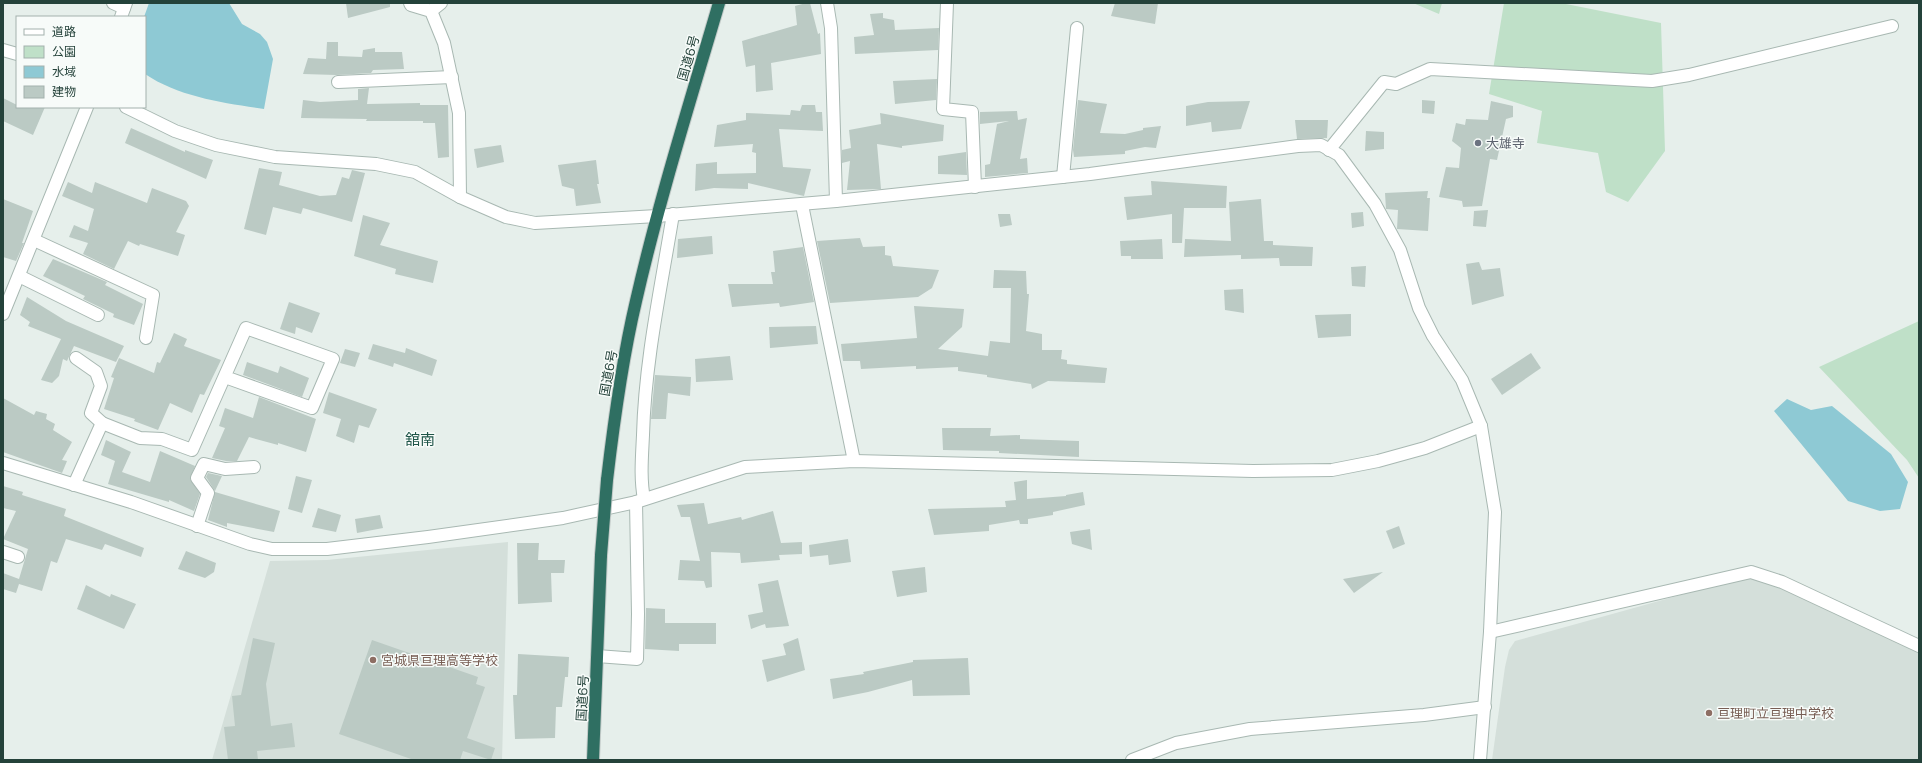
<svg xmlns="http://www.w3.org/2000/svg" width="1922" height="763" font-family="'Space Grotesk','Noto Sans JP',sans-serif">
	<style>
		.built { fill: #d4dfda }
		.green { fill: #bfe0c8 }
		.water { fill: #8ec9d4 }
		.building { fill: #bbcac4 }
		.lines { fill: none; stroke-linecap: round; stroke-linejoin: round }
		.minor-casing { stroke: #a8b8b2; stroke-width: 14 }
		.highway-casing { stroke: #c2cac8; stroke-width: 14 }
		.minor { stroke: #fff; stroke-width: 12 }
		.highway { stroke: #2f6f62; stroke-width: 12 }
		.highway-bridge-casing { stroke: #c2cac8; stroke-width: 14; stroke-linecap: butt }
		.highway-bridge { stroke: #2f6f62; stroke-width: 12 }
		.worship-dot { fill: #6b7280; stroke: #f7fbf9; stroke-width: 1.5 }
		.education-dot { fill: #8d6e63; stroke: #f7fbf9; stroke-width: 1.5 }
		.labels { text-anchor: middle; stroke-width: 3; stroke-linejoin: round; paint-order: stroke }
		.street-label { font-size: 13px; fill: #24423a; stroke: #f7fbf9 }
		.worship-label { font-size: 13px; fill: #5b616d; stroke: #f7fbf9; text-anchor: start }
		.education-label { font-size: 13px; fill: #785e54; stroke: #f7fbf9; text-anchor: start }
		.quarter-label { font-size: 15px; fill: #1f5548; stroke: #f7fbf9 }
	</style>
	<rect width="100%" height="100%" fill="#e6efeb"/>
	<g class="built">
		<path d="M508 542 502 760H212L270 561 327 560Z"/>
		<path d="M1749 576 1776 585 1919 652V760H1492L1505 667 1509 650 1515 641Z"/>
	</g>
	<g class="green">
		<path d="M1413 3H1442L1439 14Z"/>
		<path d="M1504 3H1561L1661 23 1665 151 1628 202 1606 192 1598 153 1537 143 1542 111 1489 94Z"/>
		<path d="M1919 321V478L1907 460 1819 367Z"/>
	</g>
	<g class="water">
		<path d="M149 3H229L242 24 260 34 267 42 273 59 264 109C224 103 179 97 145 74L144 17Z"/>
		<path d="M1787 399 1811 410 1832 406 1891 454 1908 482 1900 509 1880 511 1848 501 1774 411Z"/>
	</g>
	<g class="building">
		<path d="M346 3H390V7L348 18Z"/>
		<path d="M806 3H810L818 34 820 33 821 54 771 63 773 90 756 92 755 65 746 67 742 41 797 25 795 6Z"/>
		<path d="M1115 3H1158L1155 24 1111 16Z"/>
		<path d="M883 13V18L894 20 895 30 939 28 938 50 855 54 854 37 874 35 870 14Z"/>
		<path d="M327 42H338V56L362 57 363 50 375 48V52H402L404 69 373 70 371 73 336 75 303 74 308 58 326 59Z"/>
		<path d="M937 79 936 100 895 104 893 81Z"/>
		<path d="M369 88 367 104 420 103V105H448L449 157 438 158 435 123H423V121H366L367 119 301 118 303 100 320 102 358 100V89Z"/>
		<path d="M3 98 17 105V107H45L33 135 3 121Z"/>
		<path d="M1078 100 1107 104 1100 133 1125 134 1143 130V128L1161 126 1156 148 1145 147 1125 151V154L1074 157 1073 150Z"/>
		<path d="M1422 100 1435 101 1434 114 1422 113Z"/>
		<path d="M1250 101 1241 129 1212 132 1211 122 1186 126V106L1208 102Z"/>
		<path d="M1491 101 1513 106V117L1506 119 1497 160 1490 159 1482 206 1463 207 1462 201 1439 197 1446 167 1459 168 1461 148 1452 141 1456 123 1465 125 1466 119 1488 120Z"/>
		<path d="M802 105H815L816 112H822L823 131 779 129 783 167 811 169 804 196 748 183V189L714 188 695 191 696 164 717 162V174L756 173V153L752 152 753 144 714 147 717 125 746 120V113L790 115 791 110 800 111Z"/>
		<path d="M1017 111 1018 120 1027 118 1020 159 1027 158 1028 173 985 177V165L990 164 997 124 1009 121 980 124V112Z"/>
		<path d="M880 113 944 125 943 141 902 146V148L877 144 881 189 847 190 850 161 842 163V150L851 148 849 130 881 124Z"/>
		<path d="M1295 120H1328L1327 138 1297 139Z"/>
		<path d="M131 128 185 152V150L213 160 206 179 125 143Z"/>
		<path d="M1366 131 1384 132V149L1365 151Z"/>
		<path d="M501 145 504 162 477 168 474 149Z"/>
		<path d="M966 152 967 175 938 174V156Z"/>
		<path d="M596 160 599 184H597L601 203 576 206 574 189 562 186 558 165Z"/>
		<path d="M259 168 282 172 279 185 320 196 336 195 342 177 349 179 352 170 365 173 352 222 303 208 301 214 273 207 266 235 244 229Z"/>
		<path d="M1151 181 1227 186 1226 208H1184L1182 243H1172V214L1127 220 1124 197 1152 195Z"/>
		<path d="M68 182 92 193 95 182 147 203 152 188 186 201 189 206 176 232 185 235 178 256 140 244 139 246 128 241 114 269 83 254 88 243 69 237 74 225 88 231 94 209 62 196Z"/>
		<path d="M1428 191 1427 198H1430L1428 231 1397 229 1398 210 1386 209 1385 193Z"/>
		<path d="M3 199 33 211 22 243H24L16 261 3 257Z"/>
		<path d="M1261 199 1264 241H1273V245L1313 247 1312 266H1280L1279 258 1241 259V255L1184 257 1185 239 1231 241 1229 202Z"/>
		<path d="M1488 210 1486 227 1473 226 1474 211Z"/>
		<path d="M1363 212 1364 226 1352 228 1351 213Z"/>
		<path d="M998 214H1010L1012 225 1000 227Z"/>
		<path d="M363 215 390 223 380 245 438 261 433 283 395 274 396 269 354 256Z"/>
		<path d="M712 236 713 254 677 258 678 239Z"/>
		<path d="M860 238 863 247 885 246V255L891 256 893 266 939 270 932 288 918 297 830 303 817 241Z"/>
		<path d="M1162 239 1163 259H1131V256H1121L1120 241Z"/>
		<path d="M803 247 814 302 780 307 779 303 732 307 728 284H773L771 272H775L773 251Z"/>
		<path d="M53 259 107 282 105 285 143 304 134 325 113 317 114 314 83 299 85 296 43 276Z"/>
		<path d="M1479 262 1482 270 1500 268 1504 296 1472 305 1466 264Z"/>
		<path d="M1366 266 1365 287 1352 286 1351 267Z"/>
		<path d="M994 270 1026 271 1027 294H1029L1026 331 1042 334V350H1062L1061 359 1067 360V364L1107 368 1105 383 1048 381 1032 389 1031 384 987 377V375L958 371V367L916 369V366L861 369 860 361H843L841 344 917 338 914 306 964 309 962 327 938 349 988 356 990 341 1010 343 1011 288H993Z"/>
		<path d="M1243 289 1244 313 1225 310 1224 290Z"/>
		<path d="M27 297 66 321 124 346 116 362 74 346 67 361 63 359 59 376 52 383 41 380 61 339 28 326 30 322 20 315Z"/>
		<path d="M289 302 320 313 312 333 296 327 295 334 280 329Z"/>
		<path d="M1351 314V336L1318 338 1315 315Z"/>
		<path d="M816 326 818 344 770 348 769 327Z"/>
		<path d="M174 333 187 339 184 346 221 360 204 395 200 394 192 413 170 403 158 430 134 421 135 419 104 409 114 378 111 377 119 358 154 373 157 362 160 363Z"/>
		<path d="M373 344 405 353 406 348 437 360 432 376 394 363 393 367 368 359Z"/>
		<path d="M345 349 360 353 355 367 340 363Z"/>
		<path d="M1531 353 1541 368 1502 395 1491 379Z"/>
		<path d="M730 356 733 380 696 382 695 359Z"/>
		<path d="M247 362 278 373 280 366 309 378 302 397 243 375Z"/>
		<path d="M655 375 691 377 690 396 668 393 666 419H651Z"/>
		<path d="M329 392 377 409 369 428 359 425 354 443 336 436 341 419 323 413Z"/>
		<path d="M259 397 316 419 306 452 278 443V445L249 437 237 461H226L212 458 225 428 219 426 225 408 253 418Z"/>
		<path d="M3 398 34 415 36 411 47 414 46 419 55 424 53 430 72 442 62 460 67 461 62 473 3 452Z"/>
		<path d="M942 428H991L990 436 1020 435V439L1079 441V457L999 453V451L943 450Z"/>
		<path d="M106 440 131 452 122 472 150 482 160 451 195 466 190 479 200 494 194 511 169 500V502L108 484 115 461 101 455Z"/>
		<path d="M208 473 222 476 215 491 206 477Z"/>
		<path d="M296 476 312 480 302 513 288 509Z"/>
		<path d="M1027 480V499L1066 496V495L1083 492 1085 505 1053 512V515L1028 519V524H1020L1019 520 989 525V531L934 535 928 509 1006 507 1005 501 1016 500 1014 482Z"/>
		<path d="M3 486 23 492 22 495 66 509 64 516 144 548 141 557 105 544 102 550 66 539 57 563 51 561 42 591 19 584 16 593 3 589V573L19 579 28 549 3 539 16 511 3 508Z"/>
		<path d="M215 492 280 511 274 532 227 523V527L208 520Z"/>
		<path d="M704 503 708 524 741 517 742 520 773 511 781 543 802 542V554L779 555 780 560 741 563 740 553 711 552 712 587 706 588 704 581 678 580 680 560 700 561 690 517H681L677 505Z"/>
		<path d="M318 508 341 515 336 532 312 527Z"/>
		<path d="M380 515 383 528 357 533 355 519Z"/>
		<path d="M1399 526 1405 544 1393 549 1386 531Z"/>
		<path d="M1090 529 1092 550 1072 544 1070 532Z"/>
		<path d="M848 539 851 562 829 565 828 555 810 557 809 545Z"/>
		<path d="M517 543H539L538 560H565L564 573H551L552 602 518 604Z"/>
		<path d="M186 551 216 563 214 572 205 578 178 569Z"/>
		<path d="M925 567 927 592 897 597 892 571Z"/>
		<path d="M1383 572 1354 593 1343 579Z"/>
		<path d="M778 580 789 626 766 628 765 624 751 629 748 615 763 612 758 584Z"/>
		<path d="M86 585 110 597 111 594 136 604 124 629 77 609Z"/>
		<path d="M646 608 665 609V623H716V644H679V651L645 649Z"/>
		<path d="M253 638 275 643 266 684 271 726 292 723 295 747 257 751 258 760H228L224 727 235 726 232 696 241 695Z"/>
		<path d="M798 638 805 670 767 682 762 660 786 655 783 644Z"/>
		<path d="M372 640 478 677 476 684 485 687 467 738 495 748 491 760 463 751 460 760H414L339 734Z"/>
		<path d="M518 654 569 657 568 677H565L562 707H556L555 738 515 739 513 695H517Z"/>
		<path d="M968 658 970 695 913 696 912 680 868 692 833 699 830 679 864 674 863 672 913 662V660Z"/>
	</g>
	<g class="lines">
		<defs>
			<g id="minor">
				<path d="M113 3 124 8"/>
				<path d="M410 3 411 5 431 11 444 43 459 113 460 197"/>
				<path d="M827 3 831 28 836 201"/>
				<path d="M947 3 943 109 972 112 975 187"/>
				<path d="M431 11 441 3"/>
				<path d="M121 17 126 3"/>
				<path d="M3 50 17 54"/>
				<path d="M338 82 452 77"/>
				<path d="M126 107 175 131 216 145 275 157 376 164 415 172 460 197 506 217 535 223 657 216 836 201 1090 174 1298 146 1321 145 1339 155 1375 204 1400 250 1419 308 1433 336 1462 380 1481 426 1495 512 1490 632 1480 760"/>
				<path d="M1329 150 1384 82 1396 84 1430 69 1652 81 1689 75 1892 26"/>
				<path d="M1063 177 1077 28"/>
				<path d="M802 205 854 461"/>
				<path d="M34 240 153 295 146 338"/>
				<path d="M19 276 98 315"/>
				<path d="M3 314 87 107"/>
				<path d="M76 358 96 372 101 386 91 413 102 423"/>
				<path d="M3 463 131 502 250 544 272 549H327L428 537 563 518 636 502 745 467 854 461 1253 471 1332 470 1378 461 1425 448 1481 426"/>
				<path d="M74 485 102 423 140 438 162 439 192 450 246 328 333 359 312 408 225 377"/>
				<path d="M644 499C640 478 642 457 643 435 645 360 661 288 673 214"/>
				<path d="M197 526 208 493 197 478 204 464 225 469 254 467"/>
				<path d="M3 552 18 557"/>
				<path d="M1490 632 1751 572 1782 582 1919 646"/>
				<path d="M597 656 637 659 638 614 636 502"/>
				<path d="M1132 760 1176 743 1250 729 1424 715 1485 707"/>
			</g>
			<g id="highway">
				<path d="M607 480C614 420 622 360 636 301 659 200 690 102 719 3"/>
				<path d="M593 760 601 555"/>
			</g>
		</defs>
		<use href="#minor" class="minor-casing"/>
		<use href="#highway" class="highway-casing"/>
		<use href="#minor" class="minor"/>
		<use href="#highway" class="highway"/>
		<defs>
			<path id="highway-bridge" d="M601 555 607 480"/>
		</defs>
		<use href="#highway-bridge" class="highway-bridge-casing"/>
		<use href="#highway-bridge" class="highway-bridge"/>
	</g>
	<circle class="worship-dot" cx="1478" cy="143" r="4"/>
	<g class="education-dot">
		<circle cx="373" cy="660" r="4"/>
		<circle cx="1709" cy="713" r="4"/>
	</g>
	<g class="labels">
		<g class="street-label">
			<text transform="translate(688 58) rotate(-74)" y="5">国道6号</text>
			<text transform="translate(608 373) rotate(-80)" y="5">国道6号</text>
			<text transform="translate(582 698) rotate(-87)" y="5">国道6号</text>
		</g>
		<g class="worship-label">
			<text x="1486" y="148">大雄寺</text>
		</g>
		<g class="education-label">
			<text x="381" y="665">宮城県亘理高等学校</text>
			<text x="1717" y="718">亘理町立亘理中学校</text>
		</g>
		<g class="quarter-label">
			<text x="420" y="445">舘南</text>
		</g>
	</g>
	<rect width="1922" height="763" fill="none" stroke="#24423a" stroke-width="8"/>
	<rect x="16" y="16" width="130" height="92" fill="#f7fbf9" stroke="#a3b1ad"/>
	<rect x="24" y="29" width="20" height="6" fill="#ffffff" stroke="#a3b1ad"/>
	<text x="52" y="36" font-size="12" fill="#24423a">道路</text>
	<rect x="24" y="46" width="20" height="12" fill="#bfe0c8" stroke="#a3b1ad"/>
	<text x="52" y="56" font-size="12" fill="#24423a">公園</text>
	<rect x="24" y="66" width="20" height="12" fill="#8ec9d4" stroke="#a3b1ad"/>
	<text x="52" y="76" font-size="12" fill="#24423a">水域</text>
	<rect x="24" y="86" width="20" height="12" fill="#bbcac4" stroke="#a3b1ad"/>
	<text x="52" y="96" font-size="12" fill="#24423a">建物</text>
</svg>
